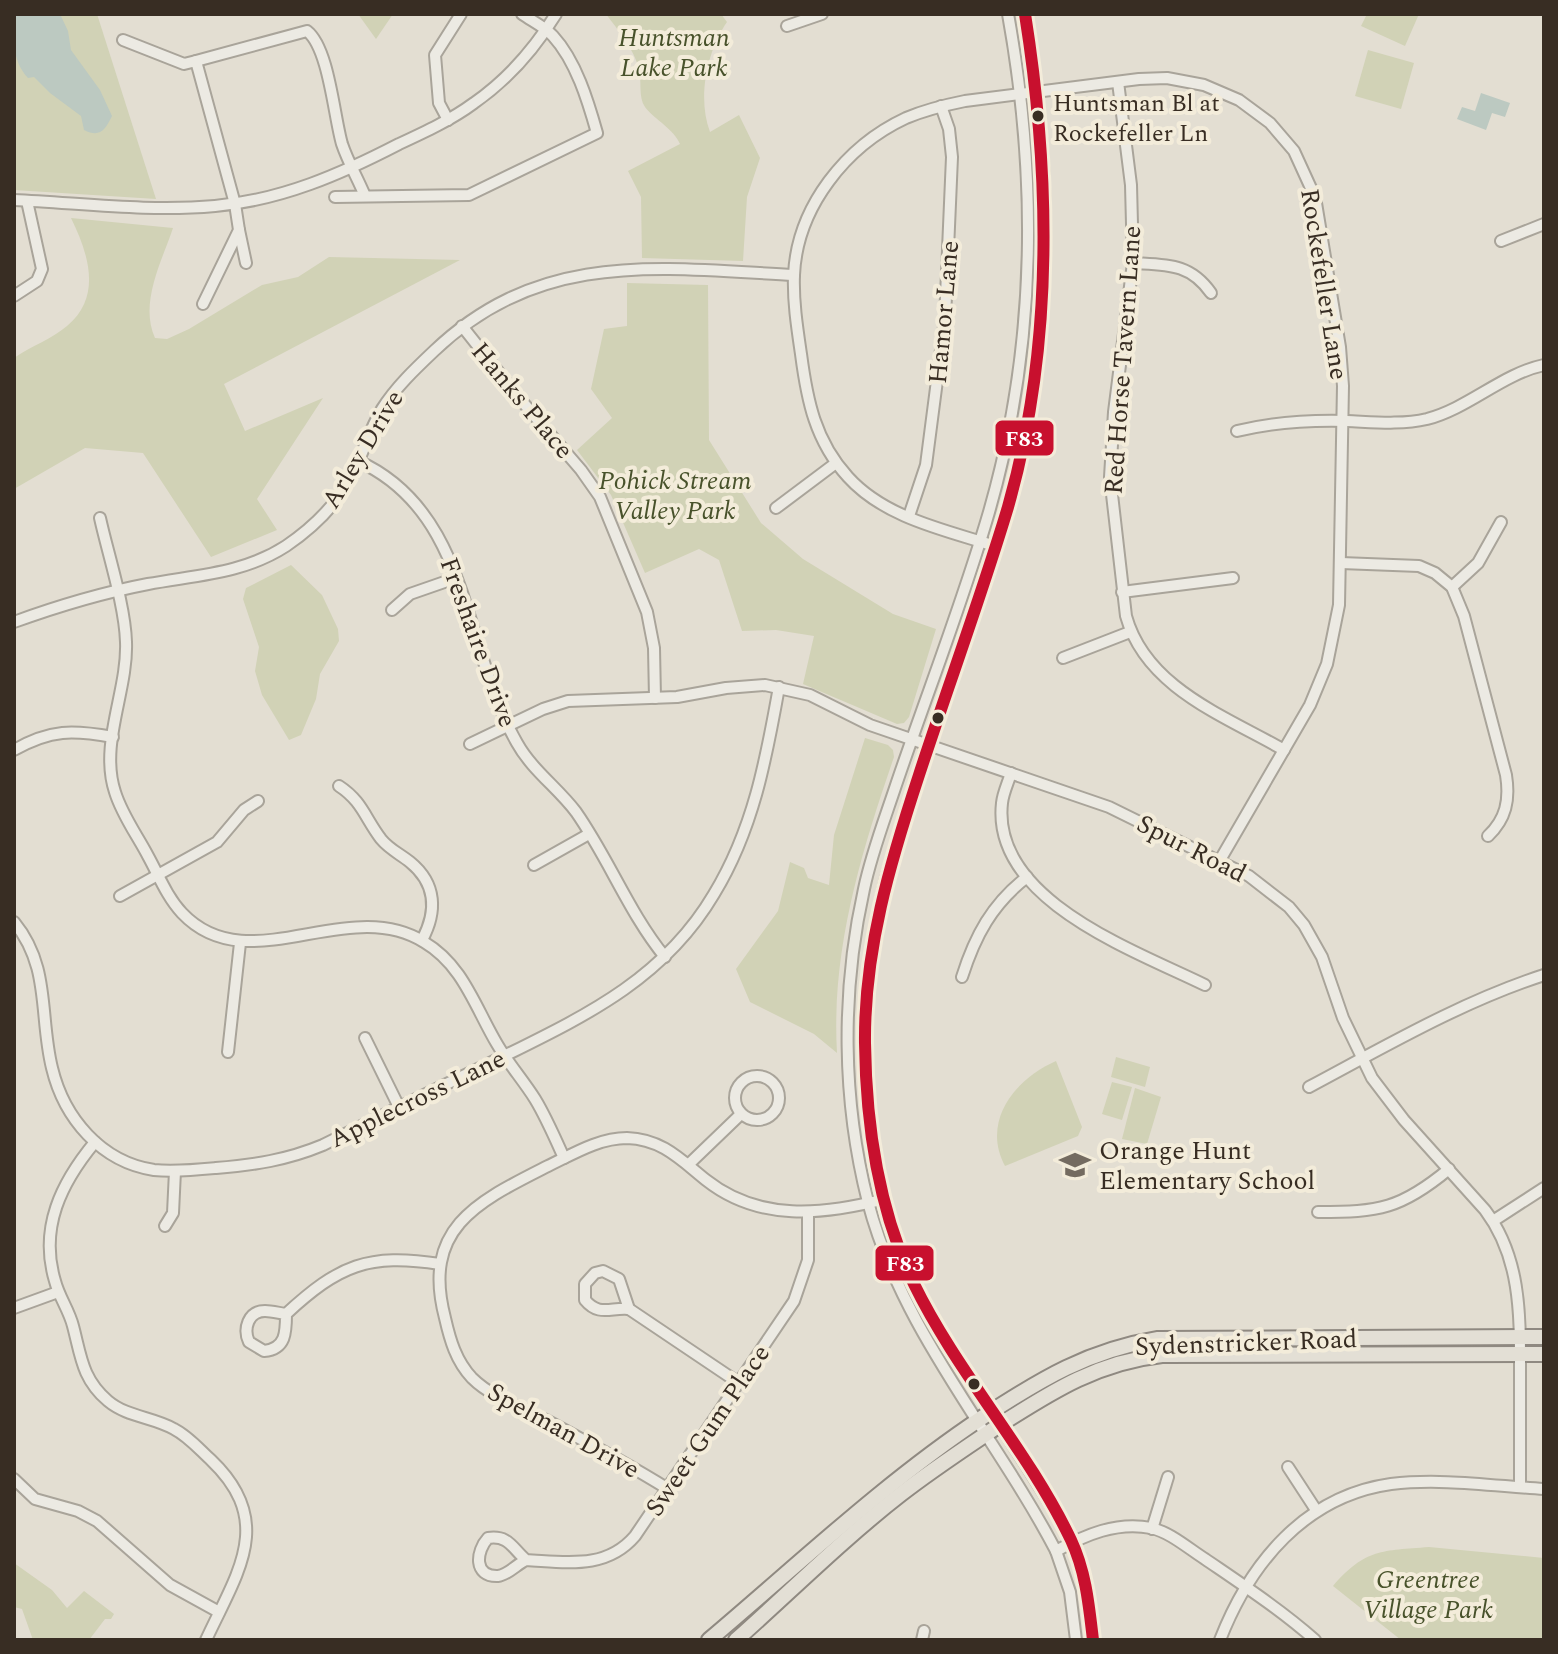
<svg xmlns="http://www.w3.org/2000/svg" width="1558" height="1654" font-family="Spectral,serif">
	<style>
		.green { fill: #d1d2b6 }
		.water { fill: #bcc9c1 }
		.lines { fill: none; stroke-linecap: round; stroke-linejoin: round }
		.minor-casing { stroke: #a9a49a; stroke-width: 14 }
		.major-casing { stroke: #8f8981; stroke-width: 18 }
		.minor { stroke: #eceae3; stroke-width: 10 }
		.major { stroke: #e3dfd5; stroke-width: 14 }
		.bus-1-casing { stroke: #f3ecda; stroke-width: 18 }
		.bus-1 { stroke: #c8102e; stroke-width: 12 }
		.bus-dot { fill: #382d23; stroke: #f3ecda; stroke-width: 3 }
		.labels { text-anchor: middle; stroke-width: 8; stroke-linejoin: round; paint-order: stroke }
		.bus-label { font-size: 24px; fill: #382d23; stroke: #f3ecda; text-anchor: start }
		.park-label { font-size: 26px; font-style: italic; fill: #48522b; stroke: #f3ecda }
		.street-label { font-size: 26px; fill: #382d23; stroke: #f3ecda }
		.poi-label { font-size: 26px; fill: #382d23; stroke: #f3ecda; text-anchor: start }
		.line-badge { stroke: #f3ecda; stroke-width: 3 }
		.badge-label { font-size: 22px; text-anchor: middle; font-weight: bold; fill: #fff }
	</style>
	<rect width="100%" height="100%" fill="#e3ded2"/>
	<g class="green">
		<path d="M14 14H97L156 199 14 190Z"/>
		<path d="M358 14H393L376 39Z"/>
		<path d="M606 14H721L727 22C707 51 697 98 710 132L739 115 760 158 747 197 743 261 642 258 641 197 628 171 680 144C674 129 655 120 645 107 638 97 642 81 639 69 634 49 618 30 606 14Z"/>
		<path d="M1367 14H1419L1405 46 1361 26Z"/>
		<path d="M1368 50 1414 63 1401 109 1355 96Z"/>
		<path d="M71 218 173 228C162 261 139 303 155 338L167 339 189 329 262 285 298 277 329 257 460 260 224 384 245 431 323 398 257 499 277 530 211 557 143 453 85 448 14 489V358C31 346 52 339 67 326 103 296 88 253 71 218Z"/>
		<path d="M627 283 708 285 709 440 761 523 803 559 893 614 936 629 909 717 904 723 897 724 803 684 814 636 776 630 742 631 719 560 699 549 645 573 611 495 577 450 612 418 591 389 604 329 627 326Z"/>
		<path d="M291 565 322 595 338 629 339 641 320 674 316 699 301 735 289 740 262 695 255 671 259 647 243 599 246 588Z"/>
		<path d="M865 738 888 745 893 750 894 757C861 853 831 950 837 1053L814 1034 750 1002 736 969 778 911 790 862 804 868 808 878 829 885 834 835Z"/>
		<path d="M1116 1057 1150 1067 1145 1087 1111 1077Z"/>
		<path d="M1056 1061 1082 1127 1078 1136 1005 1166C981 1121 1015 1079 1056 1061Z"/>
		<path d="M1112 1082 1132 1087 1122 1120 1102 1114Z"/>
		<path d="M1135 1088 1161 1097 1147 1144 1122 1139Z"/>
		<path d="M1429 1547 1544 1558V1640H1401L1333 1586C1366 1548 1382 1551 1429 1547Z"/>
		<path d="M14 1563 52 1590 67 1608 84 1591 114 1614 111 1619H105L89 1640H33L22 1609 14 1607Z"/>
	</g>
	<g class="water">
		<path d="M14 14H60L68 31 71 50 100 90 112 116C105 130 100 138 84 130L81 116 50 93 34 77 28 78C11 59 14 39 14 14Z"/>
		<path d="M1481 93 1510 103 1505 117 1492 113 1486 130 1457 119 1462 107 1475 111Z"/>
	</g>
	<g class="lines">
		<defs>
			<g id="minor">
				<path d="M1008 14C1038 180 1036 349 989 512 962 605 926 696 895 788 884 821 871 855 864 889 841 992 842 1100 868 1202 902 1332 995 1434 1056 1551L1070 1592 1076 1640"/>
				<path d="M1025 14C1052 164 1053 317 1018 467 1006 518 988 568 971 618 942 704 913 790 886 878 860 986 856 1087 884 1196 892 1228 902 1259 916 1288 962 1376 1025 1455 1072 1542L1086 1583 1093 1640"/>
				<path d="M787 26 822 14"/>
				<path d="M123 40 184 64 196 61 235 204 239 230 203 304"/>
				<path d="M196 61 307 31C329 48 334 117 342 144 348 162 358 179 365 196"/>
				<path d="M1118 82 1131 185 1133 263 1114 412 1110 477 1126 616C1146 688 1225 716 1284 750"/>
				<path d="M448 120 439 103 435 55 461 14"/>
				<path d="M335 197 469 195 597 133C588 101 576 61 553 36 545 27 532 21 522 14"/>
				<path d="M14 200C81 203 148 212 215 206 282 200 341 174 399 144 425 132 451 120 474 103 507 80 535 48 556 14"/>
				<path d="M239 230 246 263"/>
				<path d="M1501 241 1544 224"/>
				<path d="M1133 263C1167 265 1190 263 1211 293"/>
				<path d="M14 296 37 281 42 269 27 201"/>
				<path d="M462 326 520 399 581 470 600 497 647 612 654 648 655 698"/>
				<path d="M1237 431C1274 422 1310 420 1347 421 1373 422 1401 425 1427 419 1469 408 1502 374 1544 365"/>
				<path d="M358 461C471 512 463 649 517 743 532 770 558 788 576 812 609 859 629 913 665 957"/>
				<path d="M776 508 836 463"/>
				<path d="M909 516 926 465 945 319 952 157 949 129 941 106"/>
				<path d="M100 518C108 554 125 606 126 642 128 691 99 744 115 792 122 815 137 835 148 856 159 876 167 897 182 913 248 983 347 894 424 942 463 965 475 1007 497 1044 508 1063 523 1080 535 1099 546 1117 555 1138 564 1158"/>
				<path d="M995 546C945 530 885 518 848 477 815 441 807 400 801 354 797 327 793 301 794 275 797 207 846 146 906 118 925 110 945 105 965 101L1139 79 1167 78 1204 85 1239 100 1270 123 1294 151 1315 197 1340 347 1343 386 1339 605 1327 664 1310 705 1220 860"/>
				<path d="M1341 563 1419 566 1435 573 1452 587 1464 616 1506 775C1510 800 1506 819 1488 836"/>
				<path d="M1452 587 1478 563 1501 522"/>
				<path d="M1122 592 1233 578"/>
				<path d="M392 610 410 594 456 578"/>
				<path d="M14 622C58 606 101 593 148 584 196 575 243 574 286 546 311 529 334 507 349 481 362 458 368 432 382 409 396 387 415 369 434 351 541 249 660 268 794 275"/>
				<path d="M1063 658 1130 632"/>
				<path d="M470 744 543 709 568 701 677 697 726 688 765 685 810 695 870 725 1109 807 1249 876 1289 907 1304 925 1322 957 1343 1018 1372 1078 1404 1120 1485 1210C1522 1259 1520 1318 1520 1376 1520 1413 1520 1450 1520 1487"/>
				<path d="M14 750C51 729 73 730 113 737"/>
				<path d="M1011 773C1008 783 1003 793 1002 803 991 900 1136 951 1205 985"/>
				<path d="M339 786C362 801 365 818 381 839 389 849 400 854 410 862 437 884 437 912 422 940"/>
				<path d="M534 865 589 834"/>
				<path d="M120 896 217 842 244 810 258 801"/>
				<path d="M14 922C51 967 39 1016 52 1068 64 1118 101 1162 154 1170 175 1172 195 1170 216 1168 254 1165 287 1160 323 1145 377 1118 431 1091 486 1065 576 1020 661 984 714 894 753 830 766 760 779 687"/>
				<path d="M962 977C975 936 992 904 1027 877"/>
				<path d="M365 1038 399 1107"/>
				<path d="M228 1052 240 943"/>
				<circle cx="757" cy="1098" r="22"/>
				<path d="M1309 1087C1386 1046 1461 1002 1544 975"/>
				<path d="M95 1142C61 1183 39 1228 55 1281 59 1297 69 1310 73 1326 81 1356 82 1379 108 1401 127 1417 153 1417 174 1429 188 1436 199 1449 211 1460 276 1522 237 1573 206 1640"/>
				<path d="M689 1164 741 1114"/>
				<path d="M1318 1212C1379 1212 1401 1209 1449 1169"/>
				<path d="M1493 1221 1544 1188"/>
				<path d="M165 1226 173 1213 175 1171"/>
				<path d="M603 1271 619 1279 629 1309C611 1307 599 1317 585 1300V1284L595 1273Z"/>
				<path d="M14 1308 58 1292"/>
				<path d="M629 1309 739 1383"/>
				<path d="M286 1314C286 1332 286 1349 264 1351L249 1342C243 1329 248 1311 265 1311 271 1311 279 1313 286 1314 339 1265 368 1253 440 1264"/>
				<path d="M1288 1467 1316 1510"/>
				<path d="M14 1479 35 1499 78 1511 97 1521 170 1585 219 1612"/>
				<path d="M668 1489C628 1464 587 1442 546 1420 522 1408 491 1397 472 1378 456 1361 450 1340 445 1318 421 1227 479 1201 548 1166 573 1154 599 1138 627 1138 662 1139 681 1160 706 1180 759 1222 823 1215 885 1199"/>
				<path d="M1152 1529 1168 1477"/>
				<path d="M1056 1551C1085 1535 1117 1521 1151 1528 1170 1532 1189 1549 1205 1559 1243 1585 1281 1610 1315 1640"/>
				<path d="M526 1560C517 1564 508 1575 498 1576 473 1577 476 1551 488 1538 509 1535 512 1548 526 1560 566 1562 606 1570 635 1536L794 1301 808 1260V1214"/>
				<path d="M922 1640 924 1631"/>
				<path d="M1220 1640C1250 1563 1305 1496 1391 1484 1441 1478 1494 1486 1544 1489"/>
			</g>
			<g id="major">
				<path d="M709 1640C799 1564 884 1483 983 1417 1041 1379 1089 1350 1158 1339L1544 1337"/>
				<path d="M736 1640C790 1592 843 1539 901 1494 933 1469 967 1447 1001 1424 1054 1390 1099 1362 1162 1355L1544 1354"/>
			</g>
		</defs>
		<use href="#minor" class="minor-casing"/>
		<use href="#major" class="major-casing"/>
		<use href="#minor" class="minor"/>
		<use href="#major" class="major"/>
		<defs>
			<path id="bus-1" d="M1025 14C1051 178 1054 346 1008 507 981 597 948 686 919 775 890 863 864 950 865 1043 866 1124 879 1211 914 1284 958 1374 1028 1450 1071 1540 1086 1572 1089 1606 1093 1640"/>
		</defs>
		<use href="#bus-1" class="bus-1-casing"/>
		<use href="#bus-1" class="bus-1"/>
	</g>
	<defs>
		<symbol id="school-bare" viewBox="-9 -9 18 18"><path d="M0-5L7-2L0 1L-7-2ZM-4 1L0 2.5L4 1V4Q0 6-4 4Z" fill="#746b60" stroke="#f3ecda" stroke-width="2.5" paint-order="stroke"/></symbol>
	</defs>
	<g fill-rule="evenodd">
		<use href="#school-bare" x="1053" y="1143" width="44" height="44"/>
	</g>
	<g class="bus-dot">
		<circle cx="1038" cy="116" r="7"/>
		<circle cx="938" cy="718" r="7"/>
		<circle cx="974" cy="1384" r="7"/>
	</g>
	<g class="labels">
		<g class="bus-label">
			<text x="1053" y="111">Huntsman Bl at<tspan x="1053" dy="30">Rockefeller Ln</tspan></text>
		</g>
		<g class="park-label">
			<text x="674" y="46">Huntsman<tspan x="674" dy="30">Lake Park</tspan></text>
			<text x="675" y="489">Pohick Stream<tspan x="675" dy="30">Valley Park</tspan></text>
			<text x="1428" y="1588">Greentree<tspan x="1428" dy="30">Village Park</tspan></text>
		</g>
		<g class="street-label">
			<text transform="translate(1325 284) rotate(81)" y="9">Rockefeller Lane</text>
			<text transform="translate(943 312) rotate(-85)" y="9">Hamor Lane</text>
			<text transform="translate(1122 360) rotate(-86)" y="9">Red Horse Tavern Lane</text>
			<text transform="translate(523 400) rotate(50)" y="9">Hanks Place</text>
			<text transform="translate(362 449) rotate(-59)" y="9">Arley Drive</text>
			<text transform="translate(479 642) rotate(70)" y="9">Freshaire Drive</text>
			<text transform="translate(1192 848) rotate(27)" y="9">Spur Road</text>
			<text transform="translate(417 1098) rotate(-26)" y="9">Applecross Lane</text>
			<text transform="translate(1246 1342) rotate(-2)" y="9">Sydenstricker Road</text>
			<text transform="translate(564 1430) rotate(29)" y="9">Spelman Drive</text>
			<text transform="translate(707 1430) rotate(-56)" y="9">Sweet Gum Place</text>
		</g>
		<g class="poi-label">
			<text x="1099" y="1159">Orange Hunt<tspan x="1099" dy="30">Elementary School</tspan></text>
		</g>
	</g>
	<g class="line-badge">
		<rect x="994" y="419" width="61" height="38" rx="8" fill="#c8102e"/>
		<rect x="874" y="1244" width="61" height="38" rx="8" fill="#c8102e"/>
	</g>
	<g class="badge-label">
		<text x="1024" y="446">F83</text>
		<text x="905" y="1271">F83</text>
	</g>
	<rect width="1558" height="1654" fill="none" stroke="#382d23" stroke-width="32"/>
</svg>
